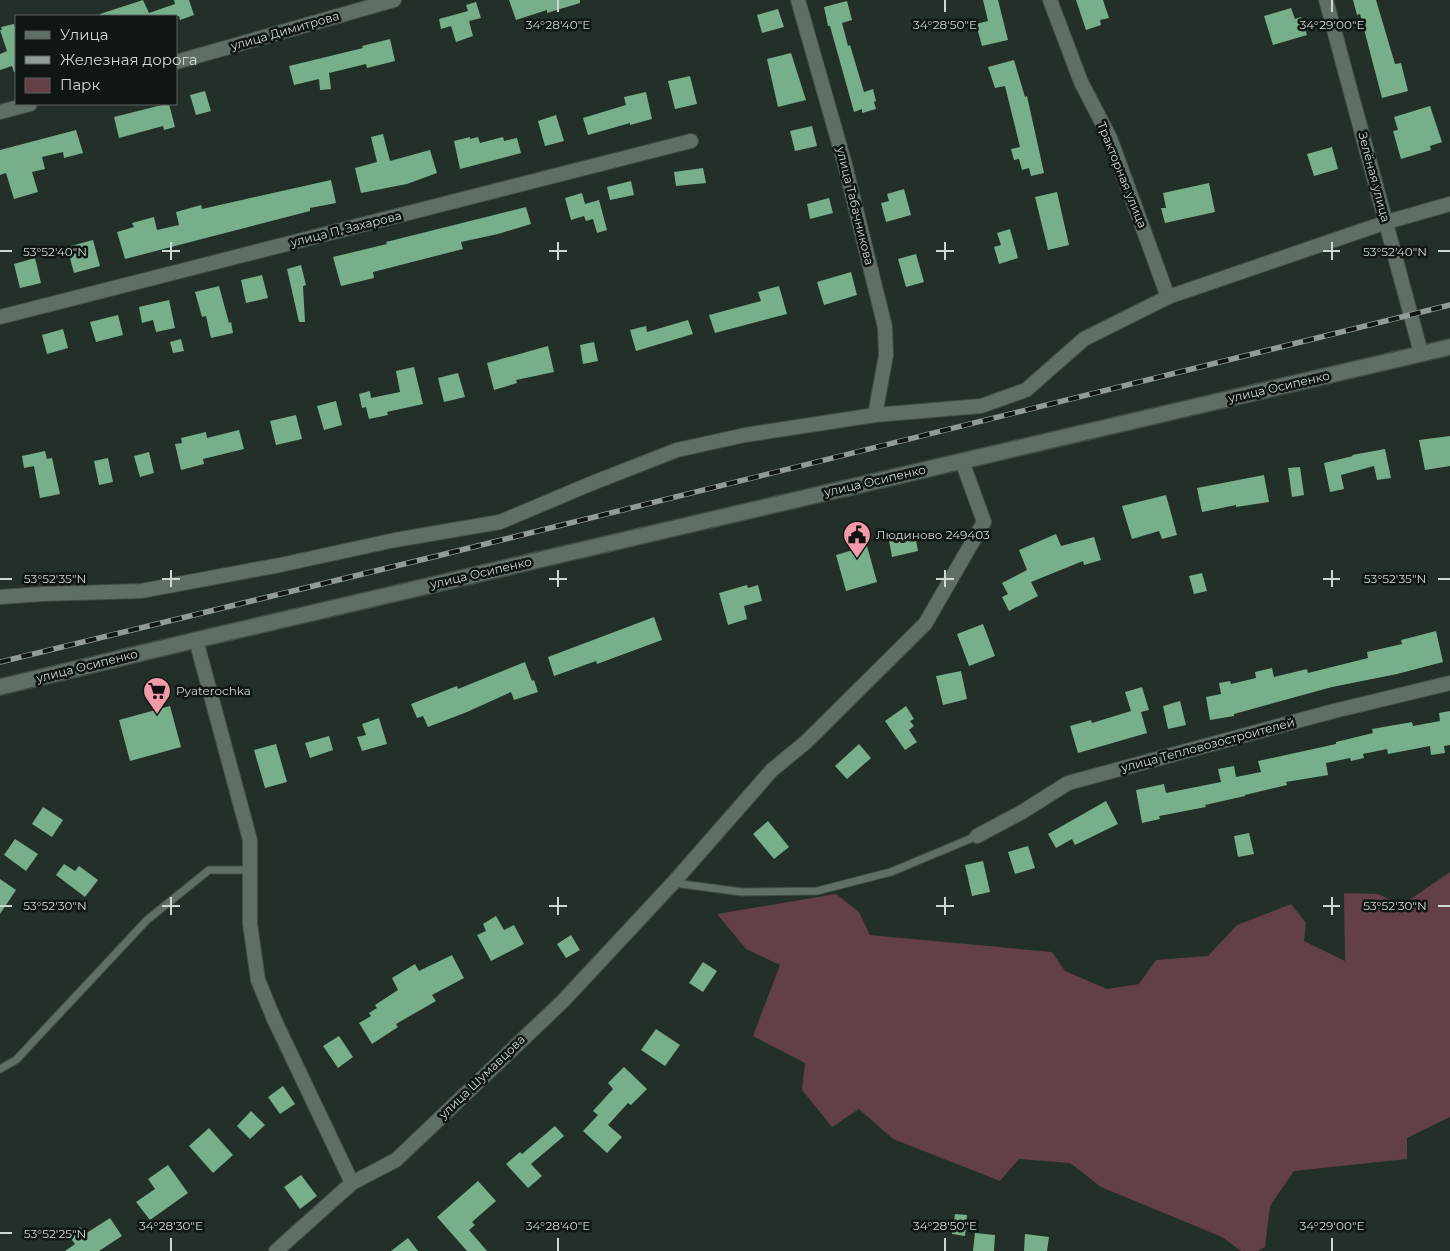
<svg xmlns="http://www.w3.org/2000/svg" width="1450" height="1251" font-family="Montserrat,sans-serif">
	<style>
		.green { fill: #624046 }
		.building { fill: #78af8b }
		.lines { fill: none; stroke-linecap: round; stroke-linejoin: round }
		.lane-casing { stroke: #424d45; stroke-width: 9 }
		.street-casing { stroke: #424d45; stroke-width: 16 }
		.secondary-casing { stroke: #424d45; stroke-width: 18 }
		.lane { stroke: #5f6f63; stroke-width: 7 }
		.street { stroke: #5f6f63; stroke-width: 14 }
		.secondary { stroke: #5f6f63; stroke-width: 15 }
		.rail-casing { stroke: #919c94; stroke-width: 5.5 }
		.rail { stroke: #101612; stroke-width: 4; stroke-dasharray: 11; stroke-linecap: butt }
		.ticks { fill: none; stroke: #ced7d0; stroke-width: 2 }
		.labels { text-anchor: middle; stroke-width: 5; stroke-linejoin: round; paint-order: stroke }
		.street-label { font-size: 12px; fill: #ced7d0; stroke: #101612 }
		.poi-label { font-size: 12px; fill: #ced7d0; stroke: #101612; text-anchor: start }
		.ticks-label { font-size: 12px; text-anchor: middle; fill: #ced7d0; stroke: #101612; stroke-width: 5; stroke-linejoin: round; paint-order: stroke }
	</style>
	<rect width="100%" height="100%" fill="#223027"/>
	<path class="green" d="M1450 872V1117L1407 1138V1159L1294 1171 1270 1206 1265 1247 1258 1251H1241L1222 1237 1101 1187 1070 1163 1019 1159 1000 1181 893 1139 859 1109 832 1127 802 1090 805 1063 753 1036 780 965 746 949 717 914 836 894 859 912 870 935 1052 952 1065 971 1107 989 1139 984 1156 960 1208 956 1237 925 1291 904 1306 923 1304 941 1345 961 1344 893 1378 894 1402 905Z"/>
	<g class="building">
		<path d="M143 0 149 13 175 4 174 0H189L194 15 180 20 179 16H101L100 14Z"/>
		<path d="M509 0H580V3L547 13V10L516 20Z"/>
		<path d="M983 0H998L1008 40 982 46 976 24 988 21Z"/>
		<path d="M1076 0H1103L1109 18 1100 20 1101 25 1086 30Z"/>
		<path d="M1353 0H1376L1395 64 1401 63 1408 91 1382 98 1360 14 1357 15Z"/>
		<path d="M847 1 852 20 842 23 848 46 850 45 864 92 873 89 876 101 874 102 876 109 862 113V109L854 112 830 26H828L824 7Z"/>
		<path d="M476 2 481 18 469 21 473 36 456 42 451 26 441 29 439 19 468 11 466 5Z"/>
		<path d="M1291 8 1295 19 1301 17 1307 35 1273 45 1264 16Z"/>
		<path d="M778 9 784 27 762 33 757 15Z"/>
		<path d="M14 24 16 31V72H14L12 66 0 70V54L7 51 0 30H2L1 27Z"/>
		<path d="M390 39 395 61 367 68 366 64 329 73 331 89 320 90 319 79 294 85 289 66 363 48 362 46Z"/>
		<path d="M791 53 806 100 778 107 767 59Z"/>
		<path d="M1014 60 1025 97 1027 96 1044 173 1031 176 1029 168 1022 170 1019 159 1014 160 1011 149 1020 147 1005 86 995 88 988 67Z"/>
		<path d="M690 76 697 104 675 109 668 81Z"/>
		<path d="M205 91 211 111 196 115 190 95Z"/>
		<path d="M646 92 652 119 630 125V123L588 135 583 118 626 105 624 97Z"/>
		<path d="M166 104H169L175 127 164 130 163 126 119 138 114 117Z"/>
		<path d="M1430 106 1442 142 1430 146 1431 150 1401 159 1393 131 1398 130 1394 117Z"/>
		<path d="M556 115 564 141 545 146 538 121Z"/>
		<path d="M812 126 817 146 795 151 790 131Z"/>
		<path d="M76 130 83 153 64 158 63 152 42 157 45 169 32 172 38 192 14 199 6 173 0 175V150Z"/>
		<path d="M383 134 390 161 430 150 437 173 407 184 361 193 355 168 377 162 371 137Z"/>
		<path d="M470 137V139L478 137 480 143 503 137 504 141 517 138 521 153 460 169 454 141Z"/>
		<path d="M1332 147 1338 169 1314 176 1307 154Z"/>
		<path d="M703 168 706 183 676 186 674 172Z"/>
		<path d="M331 180 336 203 310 208V211L125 259 117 232 134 227 132 223 154 217 157 230 179 225 176 212 201 205 202 209Z"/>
		<path d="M631 181 634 195 610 200 607 187Z"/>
		<path d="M1209 183 1215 212 1165 223 1161 208H1166L1163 193Z"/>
		<path d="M904 189 911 215 886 222 881 203 889 201 887 194Z"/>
		<path d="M1057 192 1069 245 1048 250 1035 197Z"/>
		<path d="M582 193 585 204 599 200 607 230 597 233 593 219 586 221 584 216 571 220 565 198Z"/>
		<path d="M829 198 833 213 810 219 807 204Z"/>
		<path d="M526 207 531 224 498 234 461 242 463 249 373 272 374 278 341 286 333 257 387 244 386 242Z"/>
		<path d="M1010 229 1018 258 999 264 994 247 1001 245 997 233Z"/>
		<path d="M93 240 100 266 74 273 67 247Z"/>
		<path d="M916 254 924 282 906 287 898 259Z"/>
		<path d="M35 258 41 283 20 288 14 264Z"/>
		<path d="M301 265 306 285 303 286 305 322H299L287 269Z"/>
		<path d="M851 272 857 295 824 305 817 282Z"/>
		<path d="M262 275 268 298 246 303 241 280Z"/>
		<path d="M219 286 229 323 231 322 233 333 211 338 206 316 202 317 195 292Z"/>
		<path d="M779 286 787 314 715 333 709 315 761 301 758 292Z"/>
		<path d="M169 300 175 328 156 332 153 320 142 323 139 307Z"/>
		<path d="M118 315 123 335 96 342 90 322Z"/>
		<path d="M688 320 693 334 636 351 630 330 646 326 647 332Z"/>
		<path d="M63 329 68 348 47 354 42 335Z"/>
		<path d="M181 339 184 351 173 353 170 342Z"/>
		<path d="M594 342 598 361 583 364 580 345Z"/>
		<path d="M548 346 554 372 516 380 517 383 494 390 487 363Z"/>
		<path d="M414 367 423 404 387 412 388 415 369 419 366 407 362 408 359 394 370 391 371 398 400 392 396 371Z"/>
		<path d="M458 373 465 397 444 402 438 378Z"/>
		<path d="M336 401 342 425 324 430 317 406Z"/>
		<path d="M296 415 302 439 276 445 270 421Z"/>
		<path d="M239 430 244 449 203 459 204 464 181 470 175 444 182 443 181 438 206 432 207 438Z"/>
		<path d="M1450 436V466L1425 470 1419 440Z"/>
		<path d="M1385 449 1391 478 1377 480 1374 466 1341 475 1344 489 1330 492 1324 463 1353 456 1352 455Z"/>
		<path d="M45 451 47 459 52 458 60 494 40 498 34 466 24 468 22 456Z"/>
		<path d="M149 452 154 473 140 477 134 456Z"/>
		<path d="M108 458 113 482 99 485 94 461Z"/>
		<path d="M1300 467 1304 495 1292 497 1288 468Z"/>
		<path d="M1264 475 1269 502 1236 507V505L1202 512 1197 488Z"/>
		<path d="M1166 495 1177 535 1162 539 1159 531 1132 539 1122 506Z"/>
		<path d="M1056 534 1061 546 1094 537 1101 560 1084 565 1083 561 1031 582 1038 596 1009 611 1002 597 1008 594 1002 583 1027 570 1019 550Z"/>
		<path d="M915 535 918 551 892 557 889 540Z"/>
		<path d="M867 546 877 582 846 591 836 555Z"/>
		<path d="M1202 573 1207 591 1194 594 1189 576Z"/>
		<path d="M747 585 748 588 758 585 762 601 744 606 747 619 728 625 719 593Z"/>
		<path d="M654 617 662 640 597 664 596 661 554 676 548 657Z"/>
		<path d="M983 624 995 656 969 666 957 634Z"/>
		<path d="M1436 631 1443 662 1397 674 1332 687 1234 714V716L1210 720 1206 697 1221 694 1219 683 1230 681 1231 684 1256 678 1255 672 1272 668 1274 677 1307 669 1308 673 1368 658 1367 652 1402 644 1401 640Z"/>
		<path d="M525 662 532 681 534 680 538 692 514 700 511 692 467 712 428 727 423 716 417 718 411 704 457 686 458 689Z"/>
		<path d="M961 671 967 699 943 705 936 676Z"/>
		<path d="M1142 687 1149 710 1141 712 1147 733 1078 753 1070 726 1091 720 1092 723 1131 711 1125 692Z"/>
		<path d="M1180 701 1186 725 1168 729 1163 706Z"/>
		<path d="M170 706 181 747 130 761 119 720Z"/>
		<path d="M906 706 914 719 910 721 914 726 909 730 917 742 905 750 885 721Z"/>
		<path d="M1450 711V745L1444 746 1445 753 1431 755 1430 746 1388 754 1387 749 1363 754 1364 758 1351 761 1350 758 1326 763 1328 775 1286 782 1287 785 1245 795V796L1205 805 1206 807 1159 816 1160 819 1142 823 1136 790 1164 784 1166 793 1221 782 1218 769 1234 766 1236 777 1261 772 1258 761 1336 744V742L1373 733 1372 729 1412 722 1413 726 1440 721 1439 713Z"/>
		<path d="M379 718 387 744 362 751 357 737 366 735 362 724Z"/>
		<path d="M329 736 333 750 310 758 305 743Z"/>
		<path d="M276 744 287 782 265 788 254 750Z"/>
		<path d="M859 744 871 758 847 779 835 766Z"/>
		<path d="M1106 801 1118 824 1075 845 1072 839 1056 848 1048 834Z"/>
		<path d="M43 807 63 820 52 837 32 824Z"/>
		<path d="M768 821 789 847 774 859 753 834Z"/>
		<path d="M1249 833 1254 854 1238 857 1234 836Z"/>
		<path d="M15 839 38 854 26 871 4 855Z"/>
		<path d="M1028 846 1035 868 1015 874 1008 852Z"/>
		<path d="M983 861 990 892 972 896 965 865Z"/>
		<path d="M64 864 75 871 79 866 98 880 85 897 56 875Z"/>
		<path d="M0 879 16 890 0 914Z"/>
		<path d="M496 916 504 930 514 925 524 944 491 961 477 935 486 931 483 924Z"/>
		<path d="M571 935 580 950 566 958 557 944Z"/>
		<path d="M452 955 464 978 432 995 436 1001 396 1024 398 1027 372 1044 359 1023 371 1016 369 1013 377 1008 375 1005 398 990 392 978 415 964 419 971Z"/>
		<path d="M703 962 717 971 703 992 689 983Z"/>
		<path d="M656 1029 680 1045 665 1066 641 1050Z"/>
		<path d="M339 1036 353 1057 338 1068 323 1046Z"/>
		<path d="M624 1067 647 1089 631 1105 628 1103 608 1125 622 1137 607 1153 583 1131 598 1115 593 1111 613 1089 608 1083Z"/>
		<path d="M283 1086 295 1104 280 1114 268 1097Z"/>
		<path d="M251 1111 265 1125 250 1139 237 1126Z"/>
		<path d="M555 1126 564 1136 531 1164 542 1176 528 1188 506 1164 520 1152 522 1154Z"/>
		<path d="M209 1128 233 1155 213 1173 189 1146Z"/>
		<path d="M168 1165 188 1193 150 1220 136 1202 155 1189 148 1179Z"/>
		<path d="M301 1175 317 1196 300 1209 284 1187Z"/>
		<path d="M478 1181 496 1201 472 1222 475 1225 469 1230 487 1251H467L437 1217Z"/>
		<path d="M955 1214 967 1215 965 1236 952 1234Z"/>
		<path d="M110 1218 122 1236 99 1251H65L75 1244 68 1235 80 1227 85 1234Z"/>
		<path d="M975 1233 995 1235 994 1251H973Z"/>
		<path d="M1025 1234 1049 1237 1047 1251H1024Z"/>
		<path d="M408 1238 418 1251H391Z"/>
	</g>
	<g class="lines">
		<defs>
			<g id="lane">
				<path d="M674 883 742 892 817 891 891 872 977 836"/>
				<path d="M0 1069 16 1060 147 920 209 870H248"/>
			</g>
			<g id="street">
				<path d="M798 0 844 161 885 327 886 355 875 415"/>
				<path d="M1050 0 1081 82 1110 138 1168 297"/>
				<path d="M1326 0 1421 353"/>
				<path d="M176 62 394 0"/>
				<path d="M0 112 30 104"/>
				<path d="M0 317 691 141"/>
				<path d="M0 597 42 594 141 591 280 565 395 540 500 522 590 484 677 450 745 435 875 415 981 406 1026 390 1084 339 1168 297 1387 222 1450 204"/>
				<path d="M196 640 250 840V924L258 980 274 1019 352 1183"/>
				<path d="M977 836 1022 812 1068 783 1334 711 1450 683"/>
				<path d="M276 1251 352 1183 396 1160 563 1001 673 883 772 770 806 742 925 624 984 522 962 461"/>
			</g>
			<path id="secondary" d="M0 687 196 640 1450 347"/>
		</defs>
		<use href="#lane" class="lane-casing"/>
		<use href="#street" class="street-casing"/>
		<use href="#secondary" class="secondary-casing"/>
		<use href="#lane" class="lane"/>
		<use href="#street" class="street"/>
		<use href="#secondary" class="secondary"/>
		<defs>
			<path id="rail" d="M0 662 441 555 1450 305"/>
		</defs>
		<use href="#rail" class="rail-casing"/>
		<use href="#rail" class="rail"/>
	</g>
	<path class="ticks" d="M558 0V12M945 0V12M1332 0V12M171 242V260M558 242V260M945 242V260M1332 242V260M0 251H12M162 251H180M549 251H567M936 251H954M1323 251H1340M1438 251H1450M171 570V587M558 570V587M945 570V587M1332 570V587M0 579H12M162 579H180M549 579H567M936 579H954M1323 579H1340M1438 579H1450M171 897V915M558 897V915M945 897V915M1332 897V915M0 906H12M162 906H180M549 906H567M936 906H954M1323 906H1340M1438 906H1450M0 1233H12M171 1238V1251M558 1238V1251M945 1238V1251M1332 1238V1251"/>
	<defs>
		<symbol id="civic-pin" viewBox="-11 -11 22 30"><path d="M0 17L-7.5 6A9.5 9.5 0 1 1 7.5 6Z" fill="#f39aaa" stroke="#101612"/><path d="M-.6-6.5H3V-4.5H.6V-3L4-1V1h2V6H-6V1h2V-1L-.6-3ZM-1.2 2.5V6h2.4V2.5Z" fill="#111"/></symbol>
		<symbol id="supermarket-pin" viewBox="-11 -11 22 30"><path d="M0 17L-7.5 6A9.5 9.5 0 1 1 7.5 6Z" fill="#f39aaa" stroke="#101612"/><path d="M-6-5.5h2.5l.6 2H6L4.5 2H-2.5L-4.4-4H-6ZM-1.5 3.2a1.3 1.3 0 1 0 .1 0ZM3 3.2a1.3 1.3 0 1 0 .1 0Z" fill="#111"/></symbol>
	</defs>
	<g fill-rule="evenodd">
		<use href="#civic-pin" x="841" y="519" width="32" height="43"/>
		<use href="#supermarket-pin" x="141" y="675" width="32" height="43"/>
	</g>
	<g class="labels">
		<g class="street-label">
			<text transform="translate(285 31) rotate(-16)" y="4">улица Димитрова</text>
			<text transform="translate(1122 175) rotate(68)" y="4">Тракторная улица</text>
			<text transform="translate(1374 177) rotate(75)" y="4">Зелёная улица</text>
			<text transform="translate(855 206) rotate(76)" y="4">улица Табачникова</text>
			<text transform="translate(346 229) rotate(-14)" y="4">улица П. Захарова</text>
			<text transform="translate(1279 387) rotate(-13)" y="4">улица Осипенко</text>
			<text transform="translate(875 481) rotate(-13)" y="4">улица Осипенко</text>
			<text transform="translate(481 573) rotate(-13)" y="4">улица Осипенко</text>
			<text transform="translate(87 666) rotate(-14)" y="4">улица Осипенко</text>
			<text transform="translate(1208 745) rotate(-15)" y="4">улица Тепловозостроителей</text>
			<text transform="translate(482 1077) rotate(-44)" y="4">улица Шумавцова</text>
		</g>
		<g class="poi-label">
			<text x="876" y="539">Людиново 249403</text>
			<text x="176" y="695">Pyaterochka</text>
		</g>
	</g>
	<g class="ticks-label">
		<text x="558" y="29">34°28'40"E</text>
		<text x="945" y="29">34°28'50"E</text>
		<text x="1332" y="29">34°29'00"E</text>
		<text x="55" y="256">53°52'40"N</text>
		<text x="1395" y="256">53°52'40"N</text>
		<text x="55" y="583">53°52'35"N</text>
		<text x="1395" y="583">53°52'35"N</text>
		<text x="55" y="910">53°52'30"N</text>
		<text x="1395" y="910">53°52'30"N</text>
		<text x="171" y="1230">34°28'30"E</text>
		<text x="558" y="1230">34°28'40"E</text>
		<text x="945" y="1230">34°28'50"E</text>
		<text x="1332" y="1230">34°29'00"E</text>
		<text x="55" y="1238">53°52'25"N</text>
	</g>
	<rect x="15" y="15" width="162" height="90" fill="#101612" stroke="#5c635e"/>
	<rect x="25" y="31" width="25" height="8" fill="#5f6f63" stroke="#5c635e"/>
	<text x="60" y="40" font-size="15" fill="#ced7d0">Улица</text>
	<rect x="25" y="56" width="25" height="8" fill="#919c94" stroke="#5c635e"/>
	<text x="60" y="65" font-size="15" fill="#ced7d0">Железная дорога</text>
	<rect x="25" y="78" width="25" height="15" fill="#624046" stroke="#5c635e"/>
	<text x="60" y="90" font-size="15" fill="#ced7d0">Парк</text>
</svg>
